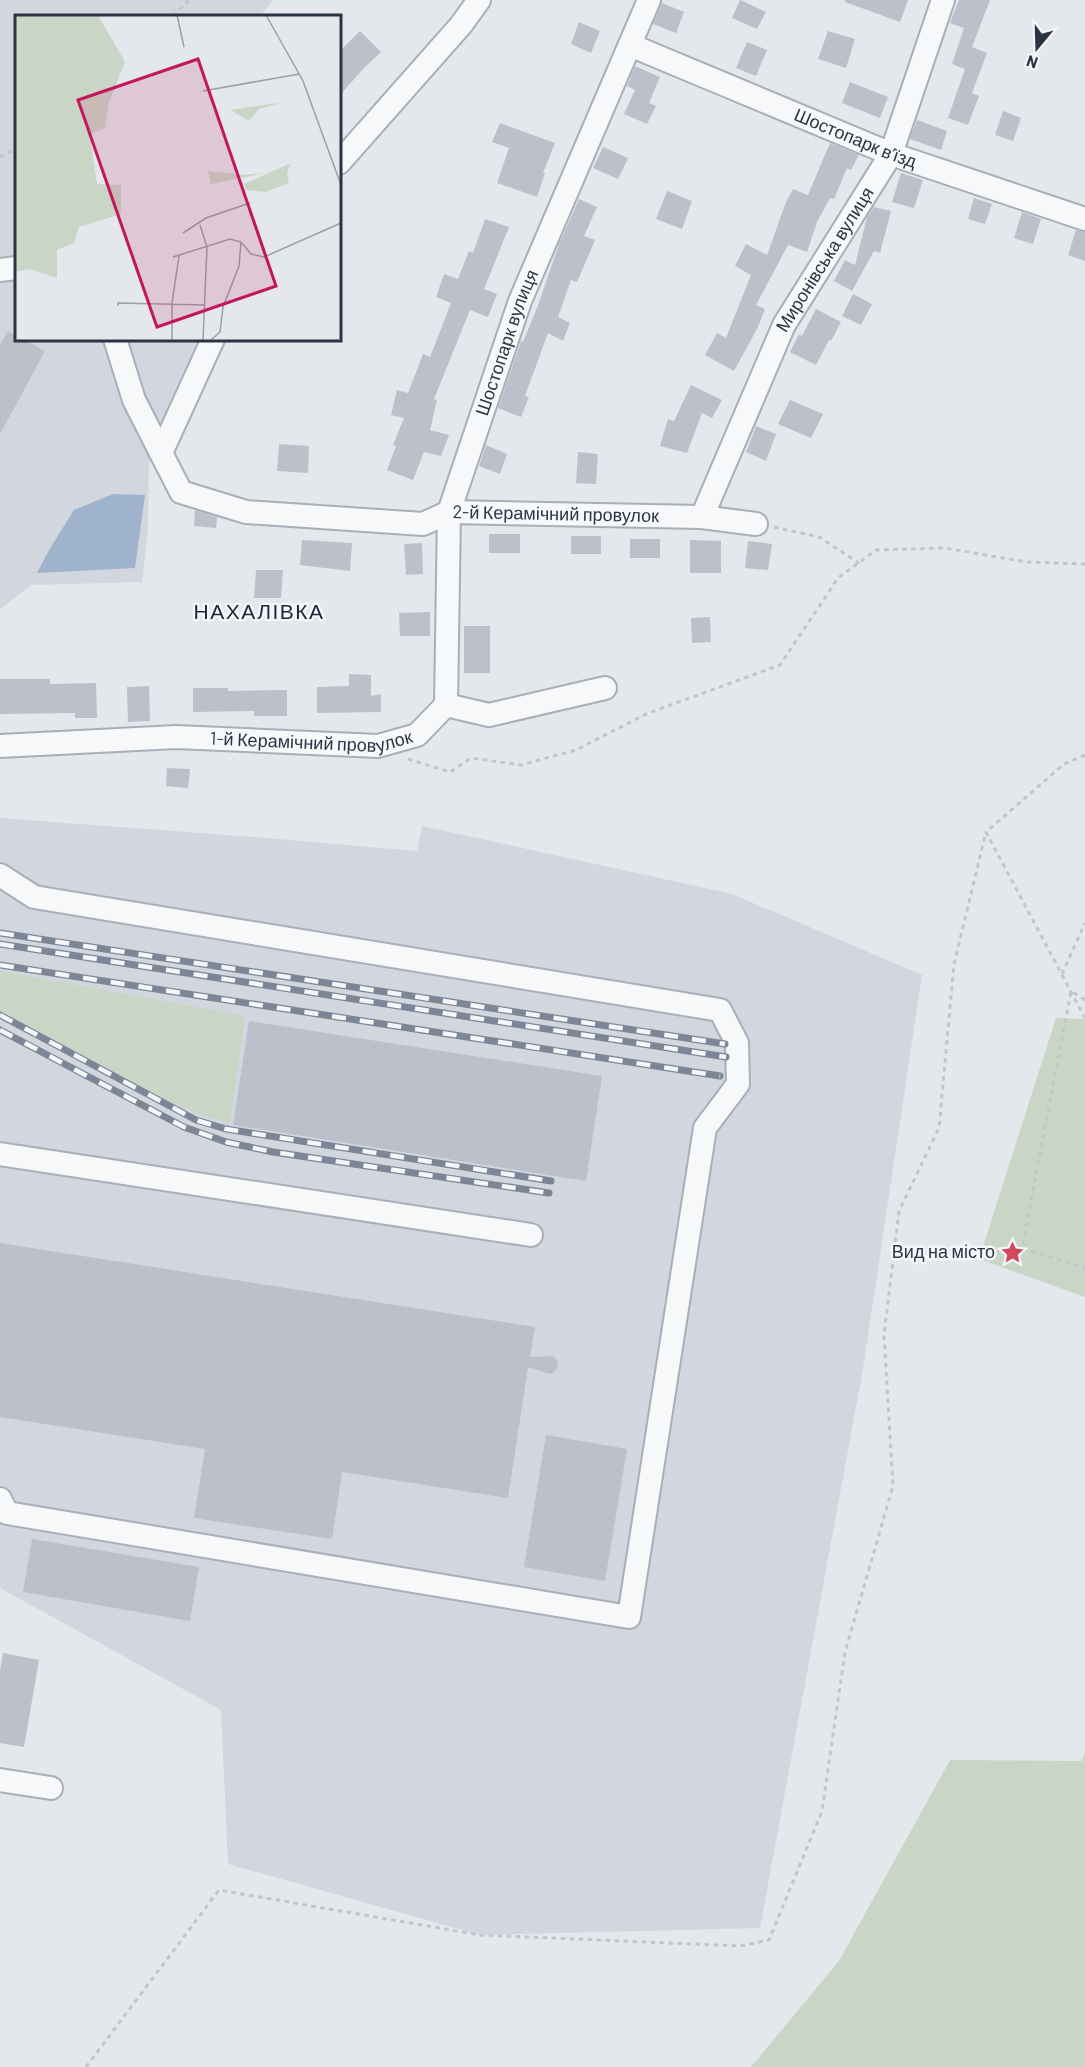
<svg xmlns="http://www.w3.org/2000/svg" width="1085" height="2067" font-family="Barlow,sans-serif">
	<style>
		.built { fill: #d2d6de }
		.green { fill: #c9d6c5 }
		.water { fill: #9fb4cc }
		.building { fill: #bbc0ca }
		.lines { fill: none; stroke-linecap: round; stroke-linejoin: round }
		.minor-casing { stroke: #a9aeb7; stroke-width: 26 }
		.path { stroke: #c2c5cb; stroke-width: 3; stroke-dasharray: 4.5 4.5; stroke-linecap: butt }
		.minor { stroke: #f7f8fa; stroke-width: 22 }
		.rail-casing { stroke: #7d8696; stroke-width: 7 }
		.rail { stroke: #f4f6f9; stroke-width: 4.5; stroke-dasharray: 14; stroke-linecap: butt }
		.labels { text-anchor: middle; stroke-width: 5; stroke-linejoin: round; paint-order: stroke }
		.street-label { font-size: 18px; fill: #2b3445; stroke: #f4f6f9 }
		.poi-label { font-size: 18px; fill: #2b3445; stroke: #f4f6f9; text-anchor: end }
		.quarter-label { font-size: 21px; letter-spacing: 1.5px; fill: #1d2536; stroke: #f4f6f9 }
		.inset-road { fill: none; stroke: #9a9fa9; stroke-width: 1.5 }
		.view { fill: #c2185b; fill-opacity: 0.15; stroke: #c2185b; stroke-width: 3 }
		.inset-edge { fill: none; stroke: #2b3445; stroke-width: 3 }
	</style>
	<rect width="100%" height="100%" fill="#e4e7ec"/>
	<g class="built">
		<path d="M0 0H273L260 16H16V339H198L164 415 149 455 148 529 142 582 31 585 0 609Z"/>
		<path d="M0 818 253 837 417 851 422 826 732 894 922 975 863 1369 760 1928 480 1935 228 1864 221 1710 0 1588Z"/>
	</g>
	<g class="green">
		<path d="M0 971 245 1016 230 1123C184 1112 144 1088 103 1065 69 1047 35 1029 0 1011Z"/>
		<path d="M1056 1018 1085 1019V1297L979 1259Z"/>
		<path d="M1085 1751V2067H751L839 1961 950 1760 1082 1761Z"/>
	</g>
	<path class="water" d="M113 494 145 495 135 568 37 573 49 550 74 510Z"/>
	<g class="building">
		<path d="M740 0 766 12 757 29 732 18Z"/>
		<path d="M845 0H908L900 22 845 2Z"/>
		<path d="M959 0H990L972 47 987 53 972 93 979 96 968 125 948 118 965 69 952 64 964 28 950 23Z"/>
		<path d="M662 3 684 12 676 33 653 24Z"/>
		<path d="M579 22 600 31 591 53 571 44Z"/>
		<path d="M360 31 381 52 364 68 339 96V52Z"/>
		<path d="M828 31 855 39 846 68 818 59Z"/>
		<path d="M747 42 767 50 756 76 736 68Z"/>
		<path d="M635 66 660 77 649 103 656 106 647 124 624 114 635 90 627 86Z"/>
		<path d="M850 82 888 97 880 118 842 103Z"/>
		<path d="M1003 111 1021 118 1013 141 995 135Z"/>
		<path d="M917 120 947 131 941 150 910 139Z"/>
		<path d="M500 123 555 143 543 173H545L537 197 497 183 509 148 492 142Z"/>
		<path d="M830 143 859 155 851 170 847 168 834 199 830 198 817 222 807 252 788 245 756 305 765 309 758 327 734 371 705 355 717 333 726 338 751 275 735 266 746 244 767 255 786 202 793 189 808 195Z"/>
		<path d="M603 147 628 158 618 179 593 168Z"/>
		<path d="M901 173 923 180 914 208 892 202Z"/>
		<path d="M667 191 692 201 682 229 656 219Z"/>
		<path d="M974 198 992 204 985 224 968 219Z"/>
		<path d="M579 199 597 207 584 236 595 240 577 282 571 280 558 317 570 323 563 341 548 333 525 396 529 397 521 417 498 408 521 341 523 342 537 308 559 244Z"/>
		<path d="M874 207 891 211 880 253 874 251 852 291 834 281 845 260 855 265 867 217Z"/>
		<path d="M1022 212 1041 219 1033 244 1014 238Z"/>
		<path d="M485 219 509 227 484 289 497 294 488 317 470 310 434 399 437 400 430 430 449 435 441 456 424 452 413 480 387 470 396 446 393 445 404 418 391 415 397 390 408 393 423 354 430 357 451 303 436 297 444 274 458 279 469 251 473 253Z"/>
		<path d="M1076 230 1085 232V261L1068 255Z"/>
		<path d="M853 294 872 304 861 325 842 316Z"/>
		<path d="M816 309 841 322 831 341 829 340 816 365 790 352 799 334 802 336Z"/>
		<path d="M8 331 16 336V339H23L45 351 0 434V345Z"/>
		<path d="M691 385 722 400 712 418 702 413 687 453 660 446 668 419 674 421Z"/>
		<path d="M790 400 823 414 811 438 778 424Z"/>
		<path d="M756 426 776 434 766 461 746 452Z"/>
		<path d="M279 444 309 446 308 473 277 471Z"/>
		<path d="M486 445 507 454 500 474 479 466Z"/>
		<path d="M578 452 598 454 596 484 576 483Z"/>
		<path d="M195 510 217 517 216 528 194 526Z"/>
		<rect x="489" y="534" width="31" height="19"/>
		<rect x="571" y="536" width="30" height="18"/>
		<rect x="630" y="539" width="30" height="19"/>
		<path d="M302 540 352 543 350 571 300 565Z"/>
		<path d="M690 540 721 541V573H690Z"/>
		<path d="M748 541 772 544 768 570 745 568Z"/>
		<path d="M422 543 423 574 406 575 404 544Z"/>
		<path d="M256 570H283L281 598H254Z"/>
		<path d="M430 612V636H400L399 613Z"/>
		<path d="M710 617 711 642 692 643 691 618Z"/>
		<rect x="464" y="626" width="26" height="47"/>
		<path d="M349 674 371 675V696L381 694V712L317 713V687L349 686Z"/>
		<path d="M0 679H50V684L96 683 97 718H75V713L0 714Z"/>
		<path d="M149 686 150 721 128 722 127 687Z"/>
		<path d="M193 688H228V691L287 690V716H254V711L193 712Z"/>
		<path d="M167 768 190 769 188 788 166 786Z"/>
		<path d="M249 1021 602 1076 586 1181 233 1125Z"/>
		<path d="M0 1243 535 1327 530 1357 553 1356 557 1360 558 1366 555 1371 550 1374 528 1367 508 1498 342 1472 332 1539 194 1518 205 1449 0 1417Z"/>
		<path d="M546 1435 627 1449 605 1581 524 1567Z"/>
		<path d="M32 1539 199 1567 190 1621 23 1592Z"/>
		<path d="M3 1653 39 1660 24 1747 0 1743V1671Z"/>
	</g>
	<g class="lines">
		<defs>
			<g id="minor">
				<path id="s1" d="M630 45 891 154 1085 219"/>
				<path d="M339 163 461 25 479 0"/>
				<path d="M0 270 16 268"/>
				<path d="M115 339 134 400 161 453"/>
				<path id="s2" d="M213 339 161 453 181 492 246 512 423 524 449 512 702 517 756 524"/>
				<path id="s3" d="M702 517 784 325 891 154 943 0"/>
				<path id="s4" d="M446 705 449 512 520 301 649 0"/>
				<path id="s5" d="M0 746 176 737 378 746 417 735 446 705 489 715 605 688"/>
				<path d="M0 875 34 897 720 1010 737 1043 738 1084 705 1128 629 1617 7 1513 0 1499"/>
				<path d="M0 1154 531 1235"/>
				<path d="M0 1780 51 1788"/>
			</g>
		</defs>
		<use href="#minor" class="minor-casing"/>
		<g class="path">
			<path d="M173 16 189 0"/>
			<path d="M0 157 16 149"/>
			<path d="M774 527 819 537 859 563"/>
			<path d="M1085 755 1064 764 986 832 1085 1018"/>
			<path d="M408 759 450 772 471 758 521 765 576 750 646 714 780 665 838 578 876 550 945 548 1027 562 1085 564"/>
			<path d="M1062 974 1085 923"/>
			<path d="M1085 1000 1071 991 1022 1248 1085 1268"/>
			<path d="M86 2067 219 1890 480 1935 740 1946 769 1940 822 1811 845 1652 893 1486 884 1335 899 1211 939 1128 954 964 986 832"/>
		</g>
		<use href="#minor" class="minor"/>
		<defs>
			<g id="rail">
				<path d="M0 933 725 1044"/>
				<path d="M0 944 726 1057"/>
				<path d="M0 965 720 1076"/>
				<path d="M0 1015 196 1120 226 1129 551 1181"/>
				<path d="M0 1030 184 1127 226 1142 273 1152 549 1193"/>
			</g>
		</defs>
		<use href="#rail" class="rail-casing"/>
		<use href="#rail" class="rail"/>
	</g>
	<defs>
		<symbol id="sight-bare" viewBox="-9 -9 18 18"><path d="M0-6L1.8-2.2L6-1.7L2.9 1.2L3.7 5.4L0 3.3L-3.7 5.4L-2.9 1.2L-6-1.7L-1.8-2.2Z" fill="#d1495b" stroke="#f4f6f9" stroke-width="2.5" paint-order="stroke"/></symbol>
	</defs>
	<g fill-rule="evenodd">
		<use href="#sight-bare" x="996" y="1236" width="33" height="33"/>
	</g>
	<g class="labels">
		<g class="street-label">
			<text dy="6" stroke="none"><textPath href="#s1" startOffset="244">Шостопарк в’їзд</textPath></text>
			<text dy="6" stroke="none"><textPath href="#s3" startOffset="286">Миронівська вулиця</textPath></text>
			<text dy="6" stroke="none"><textPath href="#s4" startOffset="372">Шостопарк вулиця</textPath></text>
			<text dy="6" stroke="none"><textPath href="#s2" startOffset="550">2-й Керамічний провулок</textPath></text>
			<text dy="6" stroke="none"><textPath href="#s5" startOffset="312">1-й Керамічний провулок</textPath></text>
		</g>
		<g class="poi-label">
			<text x="995" y="1258">Вид на місто</text>
		</g>
		<g class="quarter-label">
			<text x="259" y="619">НАХАЛІВКА</text>
		</g>
	</g>
	<g transform="translate(15 15)">
		<rect width="326" height="326" fill="#e4e7ec"/>
		<path d="M0 0H83L110 47 94 87 90 113 75 119 82 169 106 170V199L64 212 59 228 42 235V263L15 254 0 257ZM268 87 244 94 234 106 215 95ZM276 148 272 158 274 168 250 177 231 175 229 169ZM193 156 229 160 250 158 196 169Z" fill="#c9d6c5"/>
		<path class="inset-road" d="M126 0H162M162 0 169 32M251 0 288 66 326 170M188 76 284 59M185 210 192 232 188 325M168 218 191 203 235 188M227 228 236 239 249 242 326 208M158 242 215 224 226 227 224 251 208 292 205 317 196 325M103 291V288L190 290M157 325V288L164 241"/>
		<path class="view" d="M183 44 261 271 142 312 63 85Z"/>
		<rect width="326" height="326" class="inset-edge"/>
	</g>
	<g transform="translate(1037 48) rotate(199)" stroke="#f4f6f9" stroke-width="4.5" paint-order="stroke">
	<path d="M0-4.5L10 22L0 15L-10 22Z" fill="#2b3445"/>
	<text y="-9" font-size="16" font-weight="bold" text-anchor="middle" fill="#2b3445">N</text>
	</g>
</svg>
